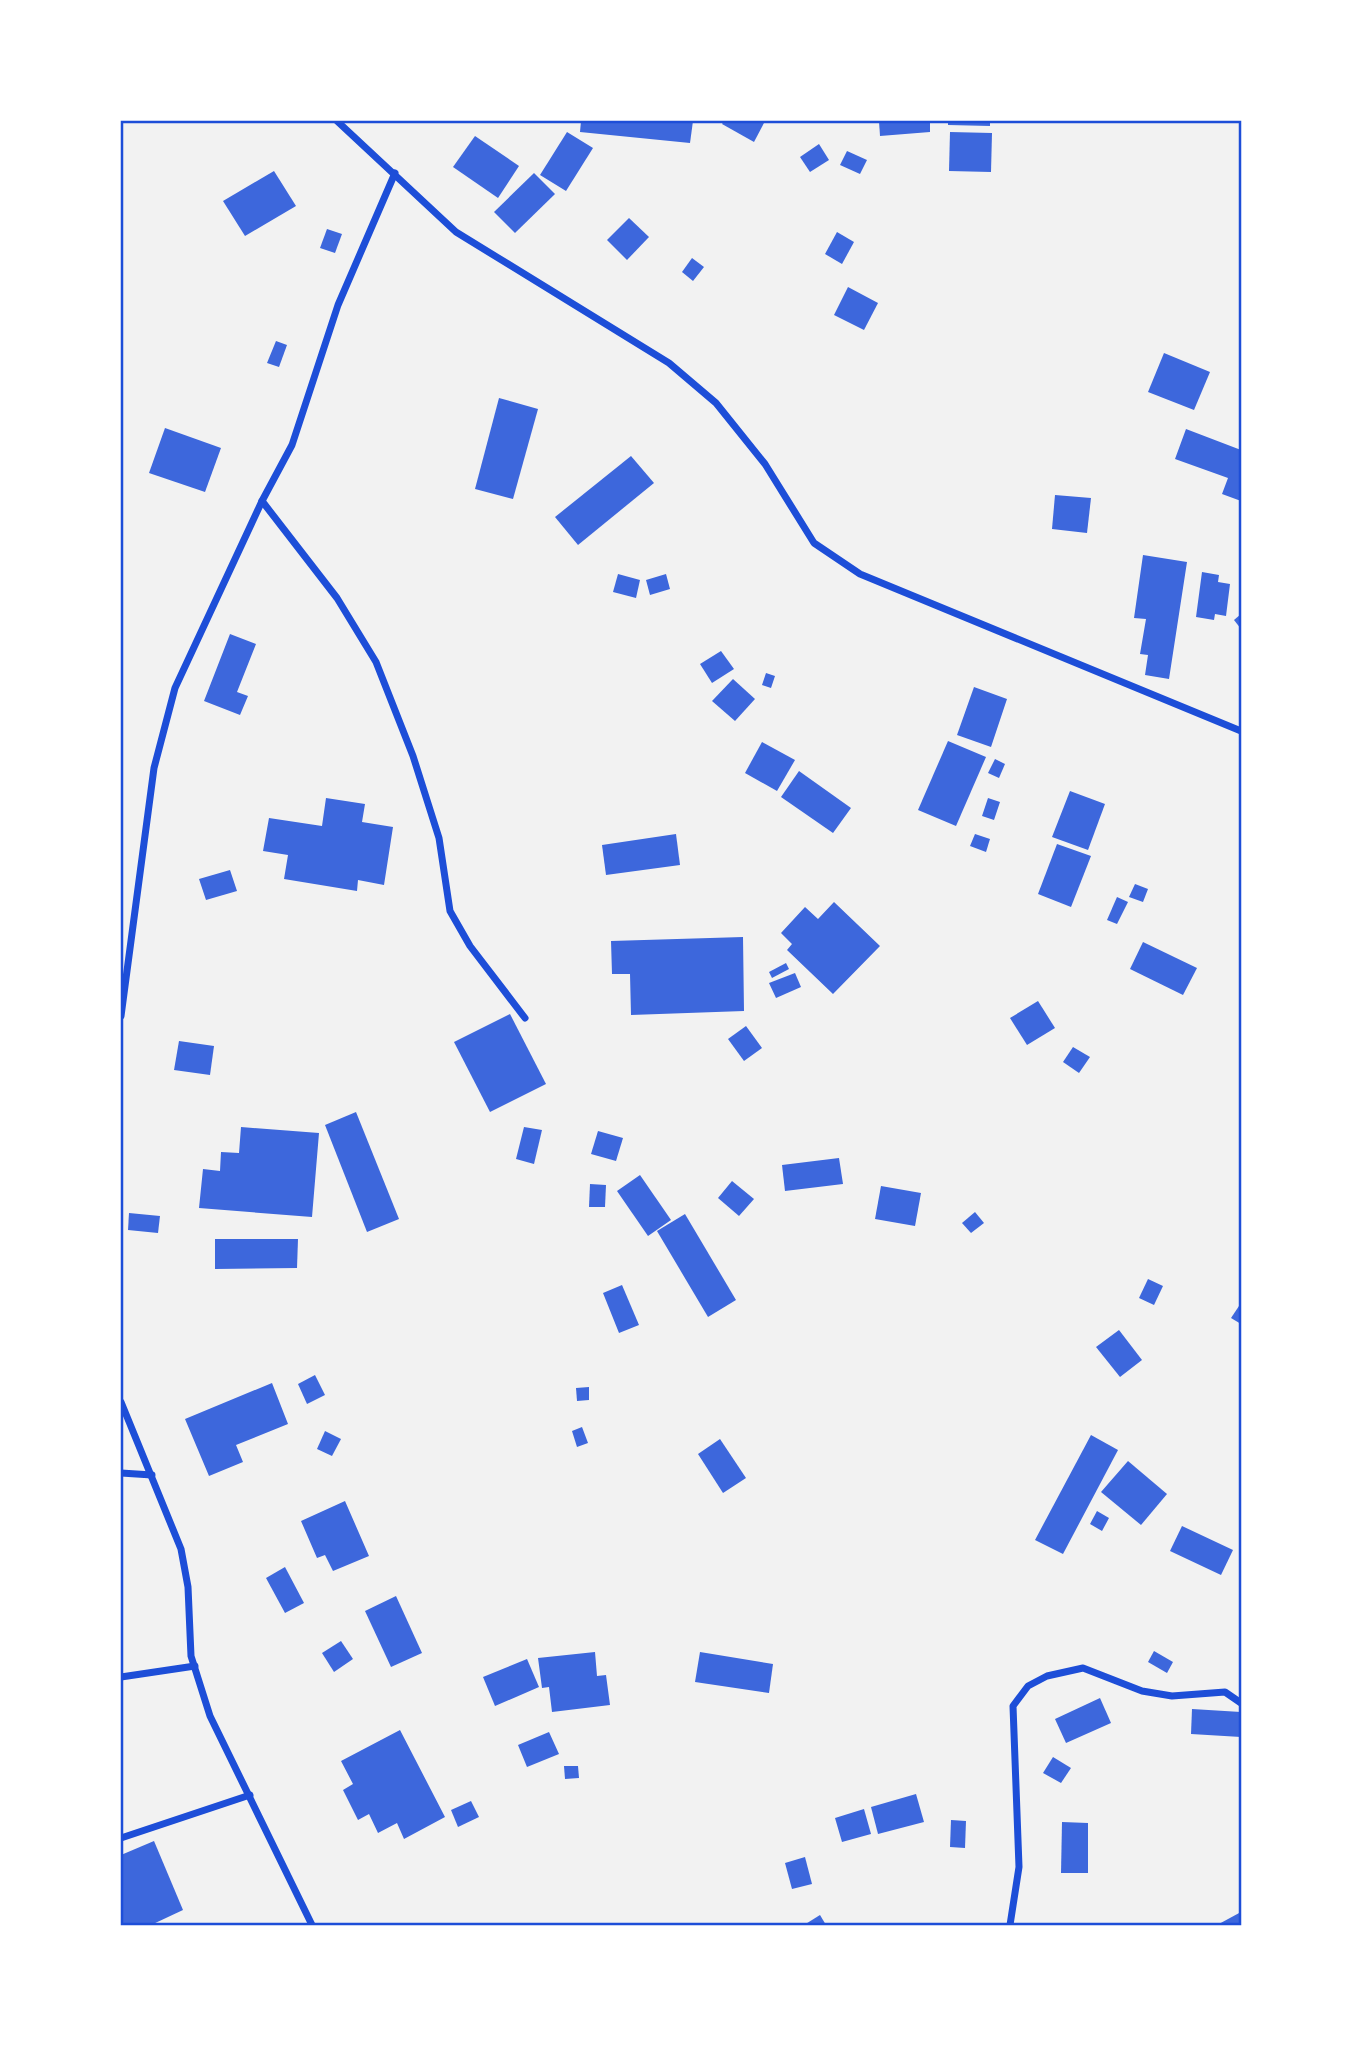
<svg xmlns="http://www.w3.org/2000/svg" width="1362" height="2046" font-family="Arial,sans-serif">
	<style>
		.building { fill: #3d67dc }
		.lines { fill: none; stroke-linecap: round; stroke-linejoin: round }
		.minor { stroke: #1d4ed8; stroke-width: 7 }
		.neatline { fill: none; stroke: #1d4ed8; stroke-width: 2.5 }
	</style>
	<rect width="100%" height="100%" fill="#f2f2f2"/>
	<g class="building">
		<path d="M581 121H693L690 143 580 132Z"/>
		<path d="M724 121H765L754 142 722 124Z"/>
		<path d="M879 121H930V132L880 136Z"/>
		<path d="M948 121H990V126L948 125Z"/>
		<path d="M567 132 593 148 566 191 540 175Z"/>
		<path d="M950 132 992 133 991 172 949 171Z"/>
		<path d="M475 136 519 166 498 198 453 167Z"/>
		<path d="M819 144 829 160 810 172 800 157Z"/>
		<path d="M847 151 867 160 860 174 840 165Z"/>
		<path d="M274 171 296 206 245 236 223 201Z"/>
		<path d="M534 173 555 194 515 233 494 212Z"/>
		<path d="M629 218 649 237 627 260 607 240Z"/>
		<path d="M327 229 342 234 335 253 320 248Z"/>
		<path d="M837 232 854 242 842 264 825 254Z"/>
		<path d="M692 258 704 267 693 281 682 272Z"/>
		<path d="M848 287 878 303 864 330 834 315Z"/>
		<path d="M276 341 287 345 279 367 267 363Z"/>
		<path d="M1164 353 1210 372 1194 410 1148 392Z"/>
		<path d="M499 398 538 409 513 499 475 489Z"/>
		<path d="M165 428 221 448 205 492 149 473Z"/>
		<path d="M1186 429 1241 450V501L1222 494 1228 478 1175 459Z"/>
		<path d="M631 456 654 483 578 545 555 517Z"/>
		<path d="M1055 495 1091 498 1087 533 1052 529Z"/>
		<path d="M1143 555 1187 562 1169 679 1145 675 1148 655 1140 654 1146 619 1134 618Z"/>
		<path d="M1202 572 1219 575 1218 582 1230 584 1226 616 1215 614 1214 620 1196 617Z"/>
		<path d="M618 574 640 580 636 598 613 592Z"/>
		<path d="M666 574 670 589 650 595 646 580Z"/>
		<path d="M1241 614V629L1234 620Z"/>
		<path d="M230 634 256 644 237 692 248 696 240 715 204 701Z"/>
		<path d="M721 651 734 669 712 683 700 664Z"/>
		<path d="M766 673 775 676 771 688 762 685Z"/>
		<path d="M733 679 755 699 735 721 712 701Z"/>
		<path d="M974 687 1007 699 991 747 957 735Z"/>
		<path d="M948 741 986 757 956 826 918 810Z"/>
		<path d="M762 742 795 760 777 791 745 773Z"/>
		<path d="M995 759 1005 764 999 778 988 773Z"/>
		<path d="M799 771 851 808 833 833 781 797Z"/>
		<path d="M1070 791 1105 804 1088 850 1052 837Z"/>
		<path d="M326 798 365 804 362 822 393 827 384 885 358 880 357 891 284 879 288 855 263 851 269 818 322 826Z"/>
		<path d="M988 798 1000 802 994 820 982 816Z"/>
		<path d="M676 834 680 865 606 875 602 845Z"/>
		<path d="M975 834 990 839 986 852 970 846Z"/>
		<path d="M1057 844 1091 856 1071 907 1038 894Z"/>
		<path d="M230 870 237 891 206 900 199 879Z"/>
		<path d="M1135 884 1148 889 1143 902 1129 897Z"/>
		<path d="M1117 897 1128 902 1117 924 1107 920Z"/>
		<path d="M834 902 880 946 833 994 787 950 792 944 781 933 805 907 818 919Z"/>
		<path d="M743 937 744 1011 631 1015 630 974H612L611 941Z"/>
		<path d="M1143 942 1197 968 1183 995 1130 969Z"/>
		<path d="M786 963 789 969 772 978 769 972Z"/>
		<path d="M795 973 801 987 776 998 769 983Z"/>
		<path d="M1038 1001 1055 1028 1027 1045 1010 1018Z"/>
		<path d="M510 1014 546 1084 490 1112 454 1042Z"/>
		<path d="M746 1026 762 1048 744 1061 728 1039Z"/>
		<path d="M179 1041 214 1046 210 1075 174 1070Z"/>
		<path d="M1073 1047 1090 1057 1079 1073 1063 1062Z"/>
		<path d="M356 1112 399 1219 367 1232 325 1125Z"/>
		<path d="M241 1127 319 1133 312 1217 199 1208 203 1169 220 1171 221 1152 239 1153Z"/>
		<path d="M524 1127 542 1130 534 1164 516 1159Z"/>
		<path d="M598 1131 623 1138 616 1161 591 1154Z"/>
		<path d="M839 1158 843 1184 785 1191 782 1165Z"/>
		<path d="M640 1175 671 1220 648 1236 617 1191Z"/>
		<path d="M732 1181 754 1199 739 1216 718 1198Z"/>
		<path d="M590 1184 606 1185 605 1207H589Z"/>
		<path d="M881 1186 921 1193 915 1226 875 1219Z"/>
		<path d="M975 1212 984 1223 971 1233 962 1223Z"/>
		<path d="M129 1213 160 1216 158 1233 128 1230Z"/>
		<path d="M685 1214 736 1300 708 1317 657 1231Z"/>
		<path d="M215 1239H298L297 1268 215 1269Z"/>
		<path d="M1148 1279 1163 1286 1154 1305 1139 1298Z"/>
		<path d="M622 1285 639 1325 619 1333 603 1293Z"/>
		<path d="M1241 1303V1324L1231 1318Z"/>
		<path d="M1119 1330 1142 1360 1120 1377 1096 1347Z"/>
		<path d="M315 1375 325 1395 307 1404 298 1384Z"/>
		<path d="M272 1383 288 1424 236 1445 243 1462 209 1476 185 1419Z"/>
		<path d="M589 1387V1400L577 1401 576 1388Z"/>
		<path d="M582 1427 588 1443 577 1447 572 1431Z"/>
		<path d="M325 1431 341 1439 332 1456 317 1449Z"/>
		<path d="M1091 1435 1118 1450 1063 1554 1035 1540Z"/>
		<path d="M720 1439 746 1478 723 1493 698 1454Z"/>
		<path d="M1128 1461 1167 1494 1141 1525 1101 1492Z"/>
		<path d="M345 1501 369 1556 333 1571 325 1555 317 1558 301 1521Z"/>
		<path d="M1097 1511 1109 1518 1102 1531 1090 1524Z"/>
		<path d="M1182 1526 1233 1550 1221 1575 1170 1551Z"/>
		<path d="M285 1567 304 1603 285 1613 266 1578Z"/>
		<path d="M396 1596 422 1653 391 1667 365 1611Z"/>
		<path d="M341 1641 353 1659 334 1672 322 1653Z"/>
		<path d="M1154 1651 1173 1662 1167 1673 1148 1662Z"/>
		<path d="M595 1652 597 1676 606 1675 610 1705 552 1712 549 1687 542 1688 538 1658Z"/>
		<path d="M700 1652 773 1664 769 1693 695 1682Z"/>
		<path d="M527 1659 539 1687 495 1706 483 1677Z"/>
		<path d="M1100 1698 1111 1723 1066 1743 1055 1719Z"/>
		<path d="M1192 1709 1241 1712V1737L1191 1734Z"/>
		<path d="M400 1730 445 1817 404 1839 397 1823 378 1833 369 1814 358 1820 343 1790 353 1784 341 1761Z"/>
		<path d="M549 1732 559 1754 527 1767 518 1745Z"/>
		<path d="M1053 1757 1071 1768 1061 1783 1043 1773Z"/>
		<path d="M564 1766H578L579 1778 565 1779Z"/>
		<path d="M916 1794 924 1822 878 1834 871 1807Z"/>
		<path d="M471 1801 479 1817 458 1827 451 1810Z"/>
		<path d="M864 1809 871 1834 842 1842 835 1818Z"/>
		<path d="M951 1820 966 1821 965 1848 950 1847Z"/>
		<path d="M1062 1822 1088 1823V1873H1061Z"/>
		<path d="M154 1841 183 1910 151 1925H121V1855Z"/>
		<path d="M805 1857 812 1884 792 1889 785 1863Z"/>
		<path d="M1241 1912V1925H1217Z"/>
		<path d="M820 1915 826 1925H804Z"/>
	</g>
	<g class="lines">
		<g class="minor">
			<path d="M337 121 456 232 669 363 716 403 765 464 814 543 860 574 1241 731"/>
			<path d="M262 501 337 598 376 662 413 756 439 838 450 911 470 946 525 1018"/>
			<path d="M121 1016 154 768 175 688 262 501 292 445 338 305 395 173"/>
			<path d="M121 1402 181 1549 188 1587 191 1656 210 1716 312 1925"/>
			<path d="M121 1473 152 1475"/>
			<path d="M121 1677 195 1666"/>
			<path d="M121 1838 250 1795"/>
			<path d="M1010 1925 1019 1867 1013 1706 1028 1686 1047 1676 1083 1668 1142 1691 1172 1696 1225 1692 1241 1703"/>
		</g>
	</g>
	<rect width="1362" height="2046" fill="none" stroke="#ffffff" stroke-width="245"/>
	<rect x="122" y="122" width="1118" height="1802" class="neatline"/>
</svg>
